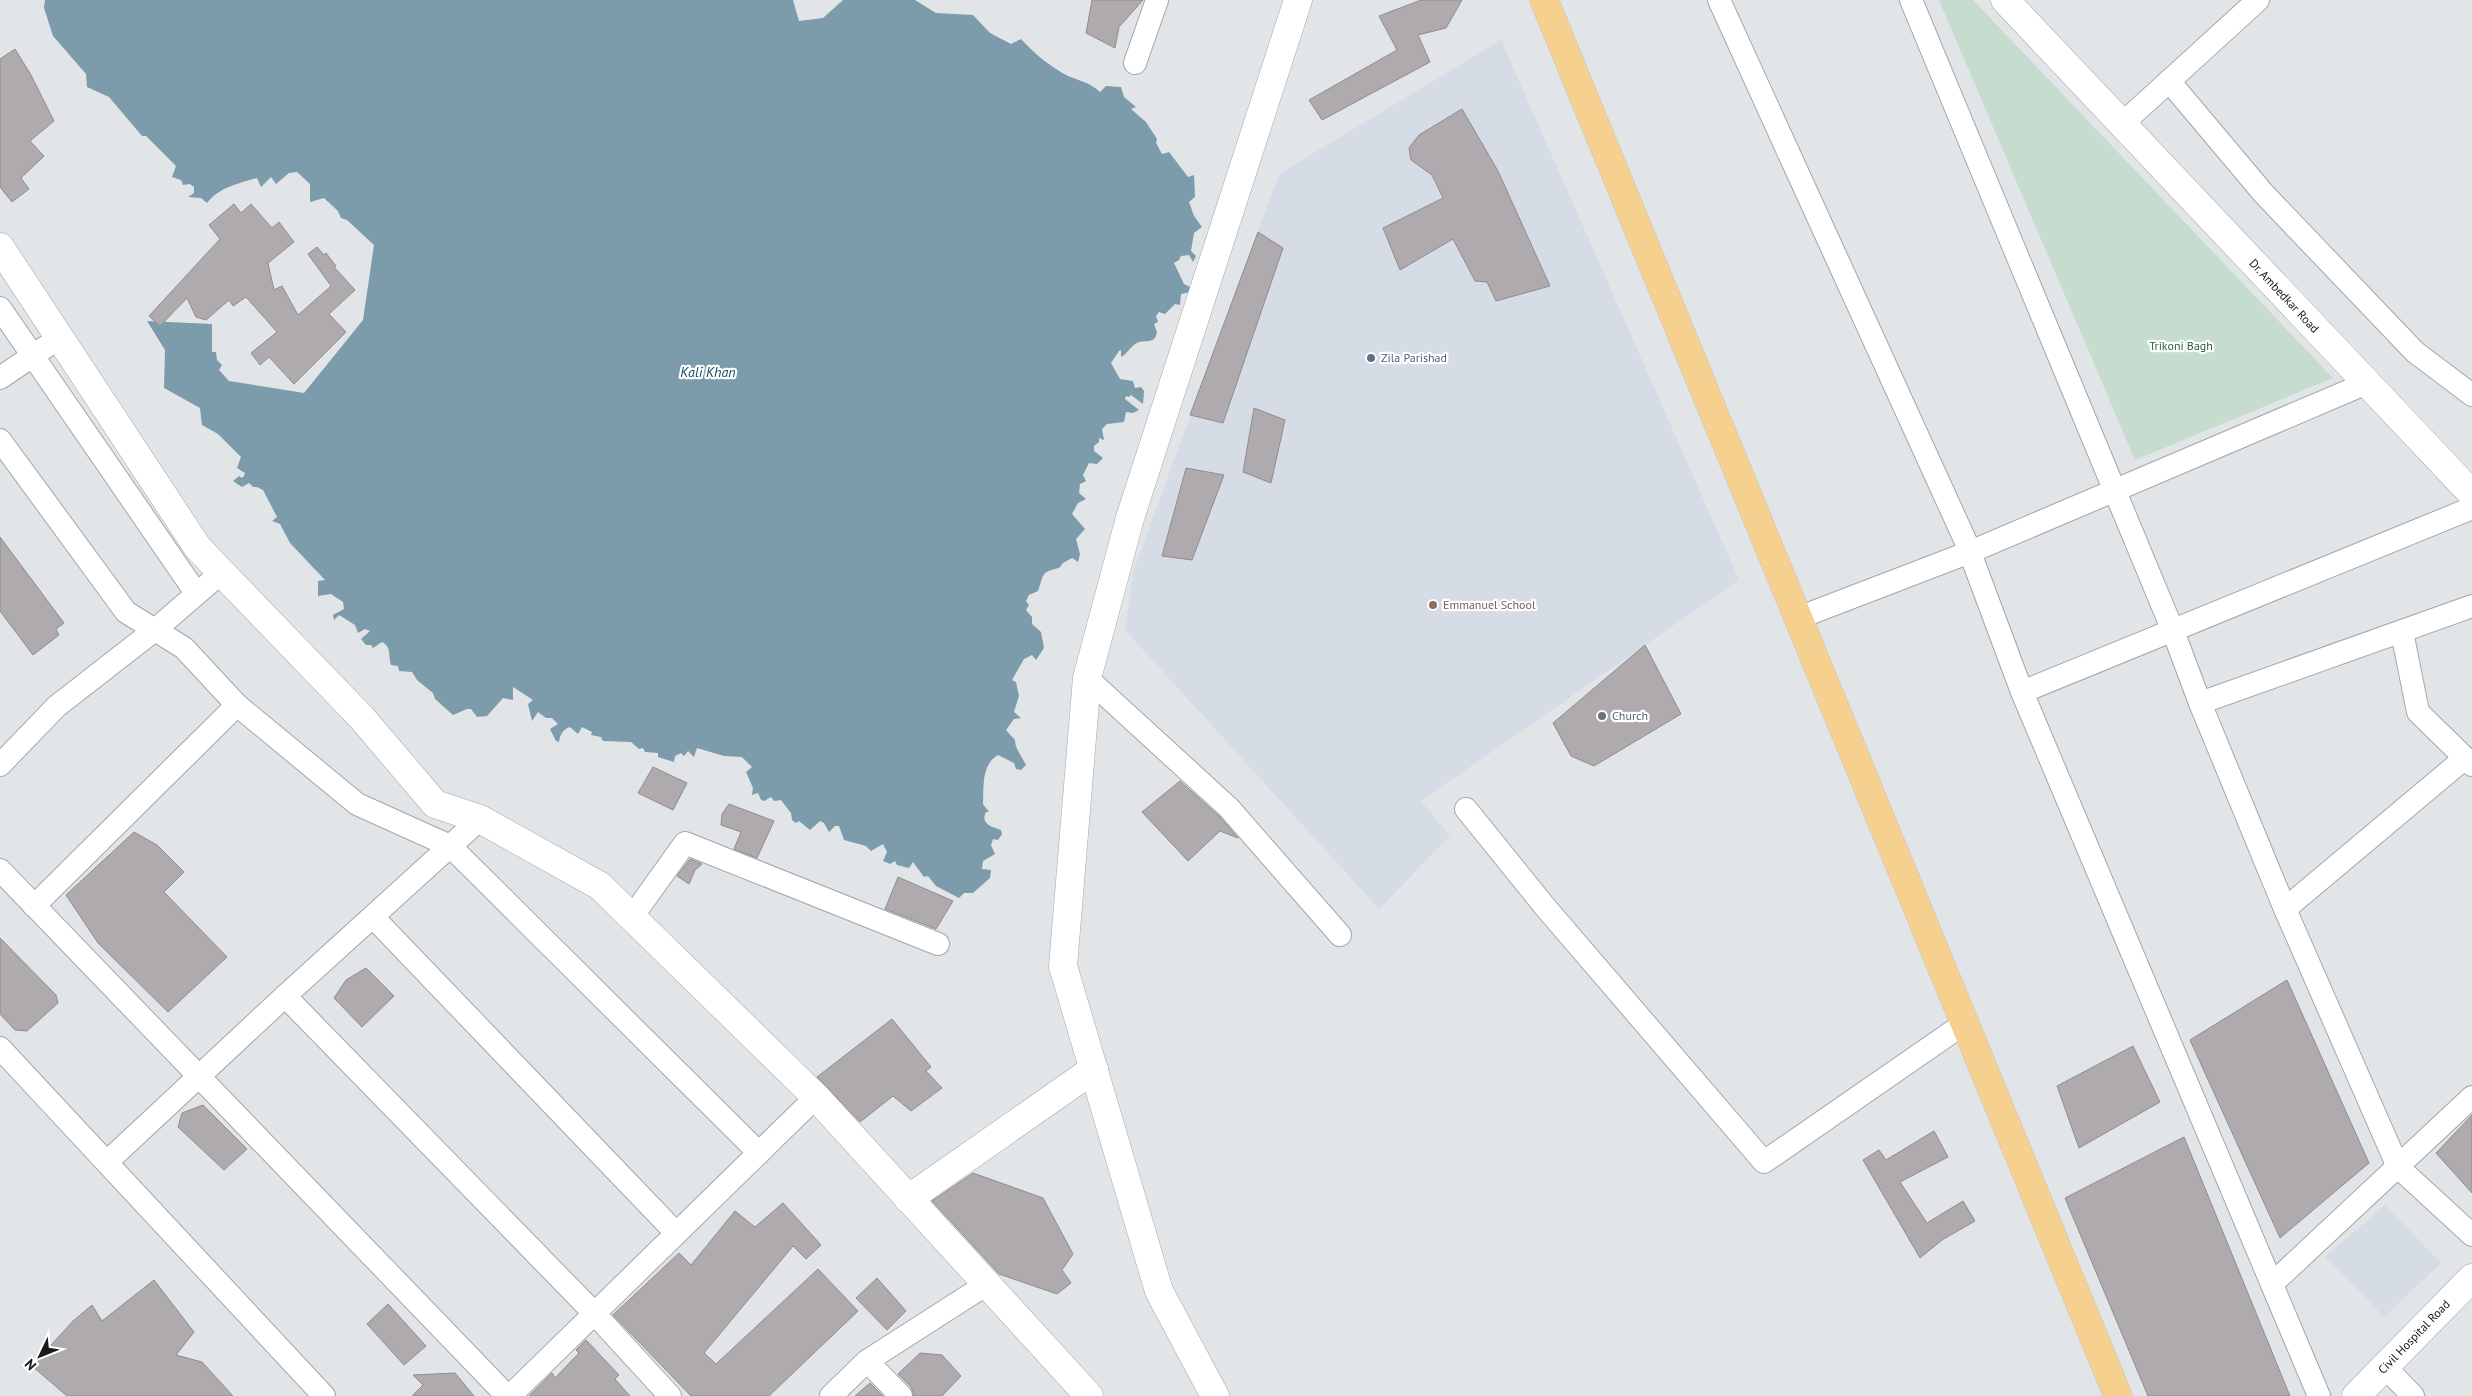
<svg xmlns="http://www.w3.org/2000/svg" width="2472" height="1396" font-family="'PT Sans',sans-serif">
	<style>
		.built { fill: #d5dce6 }
		.green { fill: #c5dcce }
		.water { fill: #7c9bab }
		.building { fill: #aeaaad; stroke: #908c8e }
		.lines { fill: none; stroke-linecap: round; stroke-linejoin: round }
		.street-casing { stroke: #a3a6a9; stroke-width: 24 }
		.secondary-casing { stroke: #a3a6a9; stroke-width: 29 }
		.highway-casing { stroke: #c3c3c4; stroke-width: 29 }
		.street { stroke: #fff; stroke-width: 22 }
		.secondary { stroke: #fff; stroke-width: 28 }
		.highway { stroke: #f5d08f; stroke-width: 28 }
		.service-dot { fill: #5c6f8a; stroke: #fff; stroke-width: 2 }
		.education-dot { fill: #8d6e63; stroke: #fff; stroke-width: 2 }
		.worship-dot { fill: #6b7280; stroke: #fff; stroke-width: 2 }
		.labels { text-anchor: middle; stroke-width: 4.5; stroke-linejoin: round; paint-order: stroke }
		.street-label { font-size: 12px; fill: #191a1b; stroke: #fff }
		.park-label { font-size: 12px; fill: #295f44; stroke: #fff }
		.service-label { font-size: 12px; fill: #4e5e75; stroke: #fff; text-anchor: start }
		.education-label { font-size: 12px; fill: #785e54; stroke: #fff; text-anchor: start }
		.worship-label { font-size: 12px; fill: #5b616d; stroke: #fff; text-anchor: start }
		.water-label { font-size: 14px; font-style: italic; fill: #0d4c65; stroke: #fff }
	</style>
	<rect width="100%" height="100%" fill="#e2e5e8"/>
	<g class="built">
		<path d="M1501 40 1739 580 1421 801 1450 836 1379 909 1125 630 1133 572 1279 174Z"/>
		<path d="M2385 1205 2441 1263 2384 1317 2325 1257Z"/>
	</g>
	<path class="green" d="M1939 0H1973L2333 378 2135 460Z"/>
	<path class="water" d="M45 0H793L799 21 823 18 843 0H915L936 13 973 15 990 33 1011 44 1021 39C1035 54 1049 66 1068 76 1080 81 1091 83 1100 92L1106 86 1121 87 1124 97 1136 107 1131 109 1146 122 1157 139 1156 143 1162 154 1169 152 1188 177 1194 175 1195 197 1189 202 1194 216 1202 227 1194 233 1191 251 1196 256 1193 262 1189 255 1181 256 1179 260 1174 263 1184 284 1192 288 1190 292 1181 294 1180 305 1175 304 1165 314 1159 312 1156 316 1158 322 1154 324 1157 332C1155 345 1145 339 1137 343 1131 346 1127 354 1121 357V350L1119 351 1111 363 1120 379 1133 381 1135 388 1141 387 1144 391 1143 404 1131 395 1129 397 1126 396 1125 399 1139 410 1133 413 1126 412 1124 422 1107 424 1102 429 1104 440 1099 438V442L1094 446V451L1103 458 1097 464 1089 463 1083 475 1086 481 1080 484 1079 493 1086 499 1078 503 1072 514 1085 529 1076 539 1080 554 1078 562 1072 558 1063 563 1059 568C1040 572 1044 575 1038 591L1029 595 1026 601 1029 605 1026 610 1032 617V624L1041 632 1044 648 1036 660 1032 655 1024 659 1012 680 1016 682 1019 696 1014 712 1021 718 1014 719 1006 730 1015 740C1015 749 1022 757 1026 765L1021 770 1016 769 1014 763 998 755C981 765 984 786 983 804L989 812H986C980 824 992 827 1001 830L1002 834 998 840 993 839 991 845 995 854 983 861 982 869 991 870 990 878 973 893H964L959 898 936 886 928 876 924 877 913 862 909 868 897 865 895 861 890 864 883 861 887 852 883 844 871 851 866 846 844 840 839 826H835L829 832 824 823 820 821 810 830 799 821 796 823 792 820 791 813 781 800 774 801 771 797 764 801 761 800 758 793 752 795 753 788 746 772 752 767 742 757 724 756 697 748 694 757 688 751 684 756 681 753 675 756 674 762 658 757V753L645 752 643 748 639 749 631 742 603 741 601 737 591 735 592 732 582 727 578 734 570 727C563 729 560 735 559 742L556 741 550 729 558 724 552 718H546L538 712 532 721 528 704 533 700 513 687V700L503 698 487 716 477 717 471 709H467L453 715 435 699 433 693 417 680 412 672 399 671 398 666 391 665C388 656 392 647 382 642L373 648 371 645H366L361 639 370 631 365 629 358 633 355 625 339 615 334 620 333 615 344 609 343 602 331 594 318 596V581L325 580 290 543 280 524 272 521 277 517 263 490 257 487H253L249 483 242 487 233 481 239 476 242 478 244 476 245 473 237 468 241 457 218 434 202 425 200 408 164 388 165 350 147 321 212 324V352H216L217 360 222 365 219 370 229 381 304 393 363 320 374 245 347 220 341 218 338 211 324 198 310 202V184L297 172 289 173 276 184 271 177 261 187 257 178C237 184 220 187 207 203L201 198 188 197 194 193V187L190 184 183 185 181 180 172 177 176 166 146 136H142L109 97 87 87 86 74 53 36 44 8Z"/>
	<g class="building">
		<path d="M1092 0H1143L1119 27 1115 48 1086 33Z"/>
		<path d="M1421 0H1462L1446 28 1418 35 1430 62 1322 120 1309 100 1397 50 1379 16Z"/>
		<path d="M15 49 31 75 54 121 30 141 44 156 21 178 29 189 12 202 0 187V59Z"/>
		<path d="M1462 109 1498 171 1550 286 1496 301 1487 282 1475 281 1453 239 1400 270 1383 228 1443 198 1432 175 1411 160 1409 148 1419 135Z"/>
		<path d="M234 204 241 213 251 204 272 228 279 222 294 242 268 263 274 290 282 286 298 315 331 286 308 254 317 247 324 255 326 253 336 266 334 267 355 290 329 314 346 332 294 384 269 357 260 365 251 353 277 332 246 297 233 306 229 300 206 320 196 317 187 298 160 326 149 316 220 239 209 225Z"/>
		<path d="M1258 232 1283 248 1223 423 1190 415Z"/>
		<path d="M1254 408 1285 420 1271 483 1243 472Z"/>
		<path d="M1186 468 1224 475 1192 560 1162 556Z"/>
		<path d="M0 537 64 623 56 629 59 635 33 655 0 611Z"/>
		<path d="M1645 645 1681 714 1594 766 1571 756 1553 723Z"/>
		<path d="M653 767 687 783 673 810 638 793Z"/>
		<path d="M1180 781 1220 817 1238 838 1220 831 1188 861 1142 812Z"/>
		<path d="M729 804 774 821 757 858 734 849 741 832 721 825 722 814Z"/>
		<path d="M134 832 157 845 184 872 164 892 227 957 168 1012 98 943 66 895Z"/>
		<path d="M690 859 702 864 695 870 689 884 677 876Z"/>
		<path d="M898 877 953 901 936 929 885 909Z"/>
		<path d="M0 938 56 995 58 1003 27 1031 15 1030 0 1014Z"/>
		<path d="M366 968 394 996 362 1027 334 998 346 980Z"/>
		<path d="M2287 980 2369 1163 2280 1238 2190 1040Z"/>
		<path d="M892 1019 931 1067 926 1071 942 1088 911 1111 893 1096 860 1122 817 1077Z"/>
		<path d="M2133 1046 2160 1102 2079 1148 2057 1086Z"/>
		<path d="M203 1105 247 1149 224 1170 178 1127 182 1113Z"/>
		<path d="M2472 1115V1193L2436 1153Z"/>
		<path d="M1934 1131 1948 1157 1900 1182 1927 1223 1963 1201 1975 1221 1942 1240 1920 1258 1863 1160 1879 1150 1886 1160Z"/>
		<path d="M2184 1137 2290 1396H2148L2065 1198Z"/>
		<path d="M973 1173 1043 1198 1073 1254 1062 1270 1071 1283 1057 1294 999 1274 932 1201Z"/>
		<path d="M783 1203 821 1245 806 1259 793 1246 704 1353 716 1364 818 1269 858 1311 769 1396H691L613 1315 679 1253 691 1265 735 1211 755 1227Z"/>
		<path d="M877 1278 906 1311 887 1330 856 1298Z"/>
		<path d="M154 1280 194 1332 176 1355 202 1362 233 1396H67L32 1366 73 1321 92 1305 102 1321Z"/>
		<path d="M388 1304 426 1346 404 1365 367 1324Z"/>
		<path d="M586 1340 619 1375 615 1379 630 1396H529L552 1373 555 1378 579 1353 576 1350Z"/>
		<path d="M920 1353 942 1355 961 1376 942 1396H914L911 1387 898 1374Z"/>
		<path d="M455 1373 474 1396H412L423 1385 413 1375Z"/>
		<path d="M870 1383 883 1396H855Z"/>
	</g>
	<g class="lines">
		<defs>
			<g id="street">
				<path d="M1719 0 1966 542 2022 692 2319 1396"/>
				<path d="M1911 0 2173 631 2200 703 2285 909 2398 1167 2472 1235"/>
				<path d="M1135 63 1157 0"/>
				<path d="M2169 81 2264 194 2415 352 2472 395"/>
				<path d="M2122 124 2258 0"/>
				<path d="M0 308 196 593"/>
				<path d="M0 378 59 338"/>
				<path d="M0 440 126 612 184 648 237 705 357 804 450 846 759 1153"/>
				<path d="M1798 618 1970 552 2367 383"/>
				<path d="M2402 632 2418 712 2465 758"/>
				<path d="M1087 678 1229 808 1340 935"/>
				<path d="M2022 692 2472 508"/>
				<path d="M2200 703 2472 606"/>
				<path d="M0 765 57 706 156 629 222 572"/>
				<path d="M1466 809 1546 908 1764 1162 1965 1023"/>
				<path d="M0 870 507 1396"/>
				<path d="M34 906 237 705"/>
				<path d="M2285 909 2465 758 2472 765"/>
				<path d="M373 917 676 1233"/>
				<path d="M632 917 685 843 938 944"/>
				<path d="M285 996 594 1313 670 1396"/>
				<path d="M0 1048 324 1396"/>
				<path d="M107 1162 285 996 480 819"/>
				<path d="M2272 1284 2472 1097"/>
				<path d="M867 1361 901 1396"/>
				<path d="M2385 1367 2413 1396"/>
				<path d="M510 1396 816 1097"/>
				<path d="M831 1396 867 1361 987 1284"/>
			</g>
			<g id="secondary">
				<path d="M2005 0 2472 494"/>
				<path d="M0 247 198 548 362 718 435 804 480 819 600 886 816 1097 1089 1396"/>
				<path d="M908 1199 1094 1069"/>
				<path d="M1215 1396 1159 1291 1063 966 1087 678 1130 518 1298 0"/>
				<path d="M2356 1396 2472 1278"/>
			</g>
			<path id="highway" d="M1544 0 2118 1396"/>
		</defs>
		<use href="#street" class="street-casing"/>
		<use href="#secondary" class="secondary-casing"/>
		<use href="#highway" class="highway-casing"/>
		<use href="#street" class="street"/>
		<use href="#secondary" class="secondary"/>
		<use href="#highway" class="highway"/>
	</g>
	<circle class="service-dot" cx="1371" cy="358" r="5"/>
	<circle class="education-dot" cx="1433" cy="605" r="5"/>
	<circle class="worship-dot" cx="1602" cy="716" r="5"/>
	<g class="labels">
		<g class="street-label">
			<text transform="translate(2284 296) rotate(47)" y="4">Dr. Ambedkar Road</text>
			<text transform="translate(2414 1337) rotate(-46)" y="4">Civil Hospital Road</text>
		</g>
		<g class="park-label">
			<text x="2181" y="350">Trikoni Bagh</text>
		</g>
		<g class="service-label">
			<text x="1381" y="362">Zila Parishad</text>
		</g>
		<g class="education-label">
			<text x="1443" y="609">Emmanuel School</text>
		</g>
		<g class="worship-label">
			<text x="1612" y="720">Church</text>
		</g>
		<g class="water-label">
			<text x="708" y="377">Kali Khan</text>
		</g>
	</g>
	<g transform="translate(40 1356) rotate(227)" stroke="#ffffff" stroke-width="4" paint-order="stroke">
	<path d="M0-4L9 19L0 12L-9 19Z" fill="#191a1b"/>
	<text y="-8" font-size="14" font-weight="bold" text-anchor="middle" fill="#191a1b">N</text>
	</g>
</svg>
